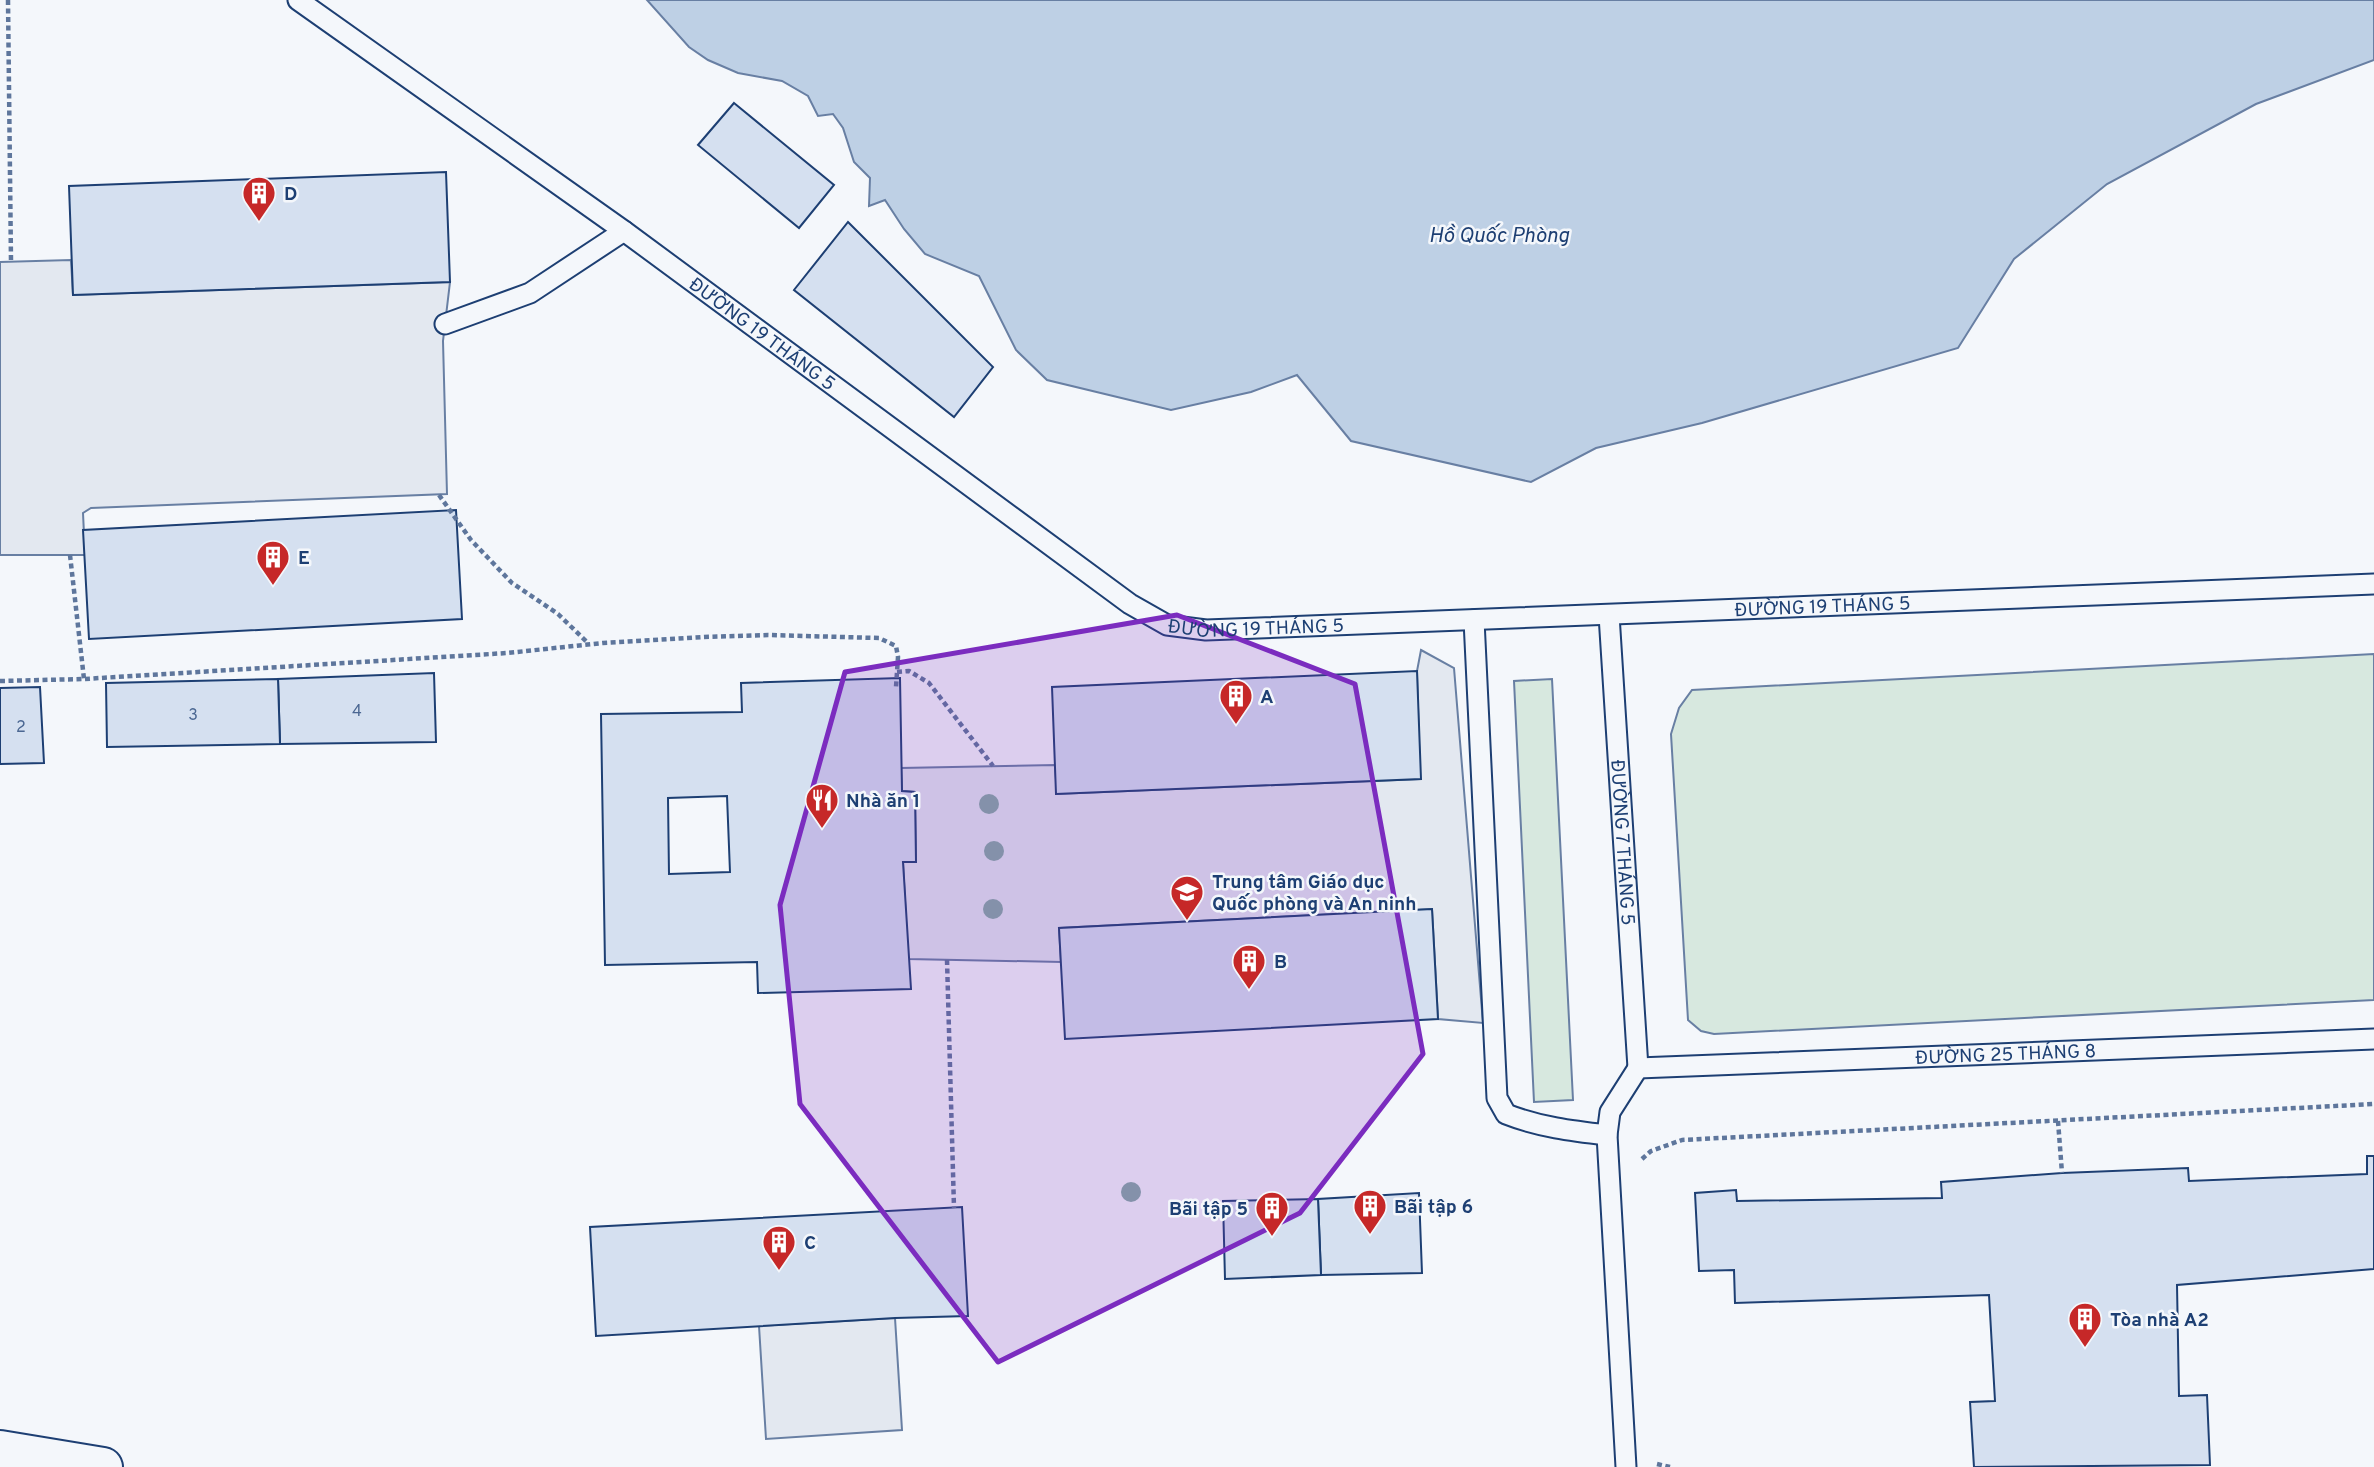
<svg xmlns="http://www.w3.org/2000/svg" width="2374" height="1467" font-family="Overpass,sans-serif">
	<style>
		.green { fill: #d7e8df; stroke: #687fa3; stroke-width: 2 }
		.parking { fill: #e3e8f0; stroke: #687fa3; stroke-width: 2 }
		.water { fill: #bed0e5; stroke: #687fa3; stroke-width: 2 }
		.building { fill: #d5e0f0; stroke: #1d3f73; stroke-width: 2; fill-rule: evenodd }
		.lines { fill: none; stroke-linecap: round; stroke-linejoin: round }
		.lane-casing { stroke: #1d3f73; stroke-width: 23 }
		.secondary-casing { stroke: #1d3f73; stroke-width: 42 }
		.path { stroke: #5e769c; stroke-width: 4.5; stroke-dasharray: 5 3.5; stroke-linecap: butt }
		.lane { stroke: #f4f7fb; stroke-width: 19 }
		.secondary { stroke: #f4f7fb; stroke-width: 38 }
		.tree { fill: #86aba6 }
		.marked { fill: #7b2cbf; fill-opacity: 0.2; stroke: #7b2cbf; stroke-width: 5; stroke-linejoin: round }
		.labels { text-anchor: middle; stroke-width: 5; stroke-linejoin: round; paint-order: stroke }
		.number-label { font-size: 16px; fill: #4b6792 }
		.poi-label { font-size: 19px; font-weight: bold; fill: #1d3f73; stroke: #f4f7fb; text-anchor: start }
		.street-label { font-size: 19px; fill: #1d3f73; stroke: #f4f7fb }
		.water-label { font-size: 21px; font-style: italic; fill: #1d3f73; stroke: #f4f7fb }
	</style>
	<rect width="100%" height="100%" fill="#f4f7fb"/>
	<g class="green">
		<path d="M2374 654V1000L1714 1034 1701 1031 1688 1020 1671 734 1679 708 1692 690Z"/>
		<path d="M1552 679 1573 1100 1534 1102 1514 681Z"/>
	</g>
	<g class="parking">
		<path d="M71 260 73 295 450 282 443 341 447 494 91 508 83 513 85 555H0V262Z"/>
		<path d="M1421 650 1454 668 1483 1023 1438 1019 1432 909 1059 928 1061 962 908 959 903 862H916L915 792 902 791 901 768 1055 765 1057 794 1420 779 1417 671Z"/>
		<path d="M895 1318 902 1430 766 1439 759 1326Z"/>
	</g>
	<path class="water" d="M647 0H2374V60L2256 104 2107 184 2014 259 1958 348 1702 423 1596 448 1531 482 1351 441 1297 375 1251 392 1171 410 1047 380 1016 350 979 276 925 254 904 229 885 200 869 206 870 178 854 162 843 128 833 114 818 116 808 96 782 81 738 73 708 60 689 47Z"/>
	<g class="building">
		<path d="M734 103 834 185 799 228 698 145Z"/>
		<path d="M446 172 450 282 73 295 69 186Z"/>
		<path d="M848 222 993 367 954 417 794 290Z"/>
		<path d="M456 510 462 619 89 639 83 530Z"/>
		<path d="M1417 671 1421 779 1056 794 1052 687Z"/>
		<path d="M434 673 436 742 280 744 278 679Z"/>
		<path d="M900 678 902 791 915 792 916 862H903L911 989 758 993 757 962 605 965 601 714 742 712 741 683ZM727 796 730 872 669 874 668 798Z"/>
		<path d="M278 679 280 744 107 747 106 683Z"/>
		<path d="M40 687 44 763 0 764V688Z"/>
		<path d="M1432 909 1438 1019 1065 1039 1059 928Z"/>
		<path d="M2367 1156H2374V1269L2177 1285 2179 1396 2207 1395 2210 1465 1974 1467 1970 1402 1995 1401 1989 1295 1735 1303 1734 1270 1699 1271 1695 1193 1736 1190 1737 1201 1942 1198 1941 1182 2062 1173 2188 1168 2189 1181 2367 1174Z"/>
		<path d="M1419 1193 1422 1273 1321 1275 1318 1199Z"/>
		<path d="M1318 1199 1321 1275 1225 1279 1223 1201Z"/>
		<path d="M962 1207 968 1316 895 1318 596 1336 590 1227Z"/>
	</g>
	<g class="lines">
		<defs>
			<g id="lane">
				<path id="s1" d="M298 0 624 231 1130 604 1167 625 1206 630 2374 584"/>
				<path d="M445 324 530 293 624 231"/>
				<path id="s2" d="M1609 615 1638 1068"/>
				<path d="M1474 620 1497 1098 1506 1114C1539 1127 1572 1131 1607 1135"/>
				<path id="s3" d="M1638 1068 2374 1039"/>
				<path d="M1626 1467 1607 1135 1610 1112 1638 1068"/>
			</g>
			<path id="secondary" d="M0 1450 103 1467"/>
		</defs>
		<use href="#lane" class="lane-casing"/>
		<use href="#secondary" class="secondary-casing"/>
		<g class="path">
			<path d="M8 0 11 261"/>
			<path d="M439 495 471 540 512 583 558 614 588 643"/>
			<path d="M70 555 84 679"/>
			<path d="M897 672 909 671 929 683 993 766"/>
			<path d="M0 681 84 679 507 653 603 643 704 637 768 635 879 638 896 646 898 657 896 687"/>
			<path d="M947 960 954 1208"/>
			<path d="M2058 1121 2062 1173"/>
			<path d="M1642 1159 1651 1151 1682 1140 2374 1104"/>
			<path d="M1657 1464 1670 1467"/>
		</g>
		<use href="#lane" class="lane"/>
		<use href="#secondary" class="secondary"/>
	</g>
	<g class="tree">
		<circle cx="989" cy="804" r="10"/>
		<circle cx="994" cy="851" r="10"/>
		<circle cx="993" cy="909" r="10"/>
		<circle cx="1131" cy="1192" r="10"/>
	</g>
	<path class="marked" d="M1177 615 1355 684 1423 1054 1300 1213 998 1362 800 1104 780 905 845 672Z"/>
	<defs>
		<symbol id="building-pin" viewBox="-11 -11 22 30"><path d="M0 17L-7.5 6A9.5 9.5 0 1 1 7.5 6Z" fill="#c62828" stroke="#f4f7fb"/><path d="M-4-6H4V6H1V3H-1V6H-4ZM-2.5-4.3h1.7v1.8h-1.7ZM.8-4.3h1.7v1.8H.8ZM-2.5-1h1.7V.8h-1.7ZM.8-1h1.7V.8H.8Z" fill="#fff"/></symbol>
		<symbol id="restaurant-pin" viewBox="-11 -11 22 30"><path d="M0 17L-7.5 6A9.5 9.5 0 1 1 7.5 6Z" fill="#c62828" stroke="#f4f7fb"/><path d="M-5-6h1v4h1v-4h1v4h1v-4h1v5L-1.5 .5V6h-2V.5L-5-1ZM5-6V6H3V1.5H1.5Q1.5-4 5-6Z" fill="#fff"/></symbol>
		<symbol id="school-pin" viewBox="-11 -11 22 30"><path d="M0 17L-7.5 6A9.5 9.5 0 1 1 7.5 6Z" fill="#c62828" stroke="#f4f7fb"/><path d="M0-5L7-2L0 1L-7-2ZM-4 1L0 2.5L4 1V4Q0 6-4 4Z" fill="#fff"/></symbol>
	</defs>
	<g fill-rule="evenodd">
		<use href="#building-pin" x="240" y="174" width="38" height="52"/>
		<use href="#building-pin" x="254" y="538" width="38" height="52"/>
		<use href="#building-pin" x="1217" y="677" width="38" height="52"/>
		<use href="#restaurant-pin" x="803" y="781" width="38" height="52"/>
		<use href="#school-pin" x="1168" y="873" width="38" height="52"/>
		<use href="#building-pin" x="1230" y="942" width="38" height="52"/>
		<use href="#building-pin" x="1351" y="1187" width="38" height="52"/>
		<use href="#building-pin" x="1253" y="1189" width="38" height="52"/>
		<use href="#building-pin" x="760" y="1223" width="38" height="52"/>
		<use href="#building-pin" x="2066" y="1300" width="38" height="52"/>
	</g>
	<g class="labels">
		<g class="number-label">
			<text x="357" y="716">4</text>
			<text x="193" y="720">3</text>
			<text x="21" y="732">2</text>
		</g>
		<g class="poi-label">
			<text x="284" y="200">D</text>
			<text x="298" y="564">E</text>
			<text x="1260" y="703">A</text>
			<text x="846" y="807">Nhà ăn 1</text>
			<text x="1212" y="888">Trung tâm Giáo dục<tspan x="1212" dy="22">Quốc phòng và An ninh</tspan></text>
			<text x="1274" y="968">B</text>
			<text x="1394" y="1213">Bãi tập 6</text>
			<text x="1248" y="1215" text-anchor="end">Bãi tập 5</text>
			<text x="804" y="1249">C</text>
			<text x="2110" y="1326">Tòa nhà A2</text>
		</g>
		<g class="street-label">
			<text dy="7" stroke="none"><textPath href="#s1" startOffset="572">ĐƯỜNG 19 THÁNG 5</textPath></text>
			<text dy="7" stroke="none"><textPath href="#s1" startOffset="1727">ĐƯỜNG 19 THÁNG 5</textPath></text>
			<text dy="7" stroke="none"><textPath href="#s1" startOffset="1160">ĐƯỜNG 19 THÁNG 5</textPath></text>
			<text dy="7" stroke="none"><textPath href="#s2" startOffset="228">ĐƯỜNG 7 THÁNG 5</textPath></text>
			<text dy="7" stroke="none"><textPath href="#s3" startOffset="368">ĐƯỜNG 25 THÁNG 8</textPath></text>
		</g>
		<g class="water-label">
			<text x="1499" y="242">Hồ Quốc Phòng</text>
		</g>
	</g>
</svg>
